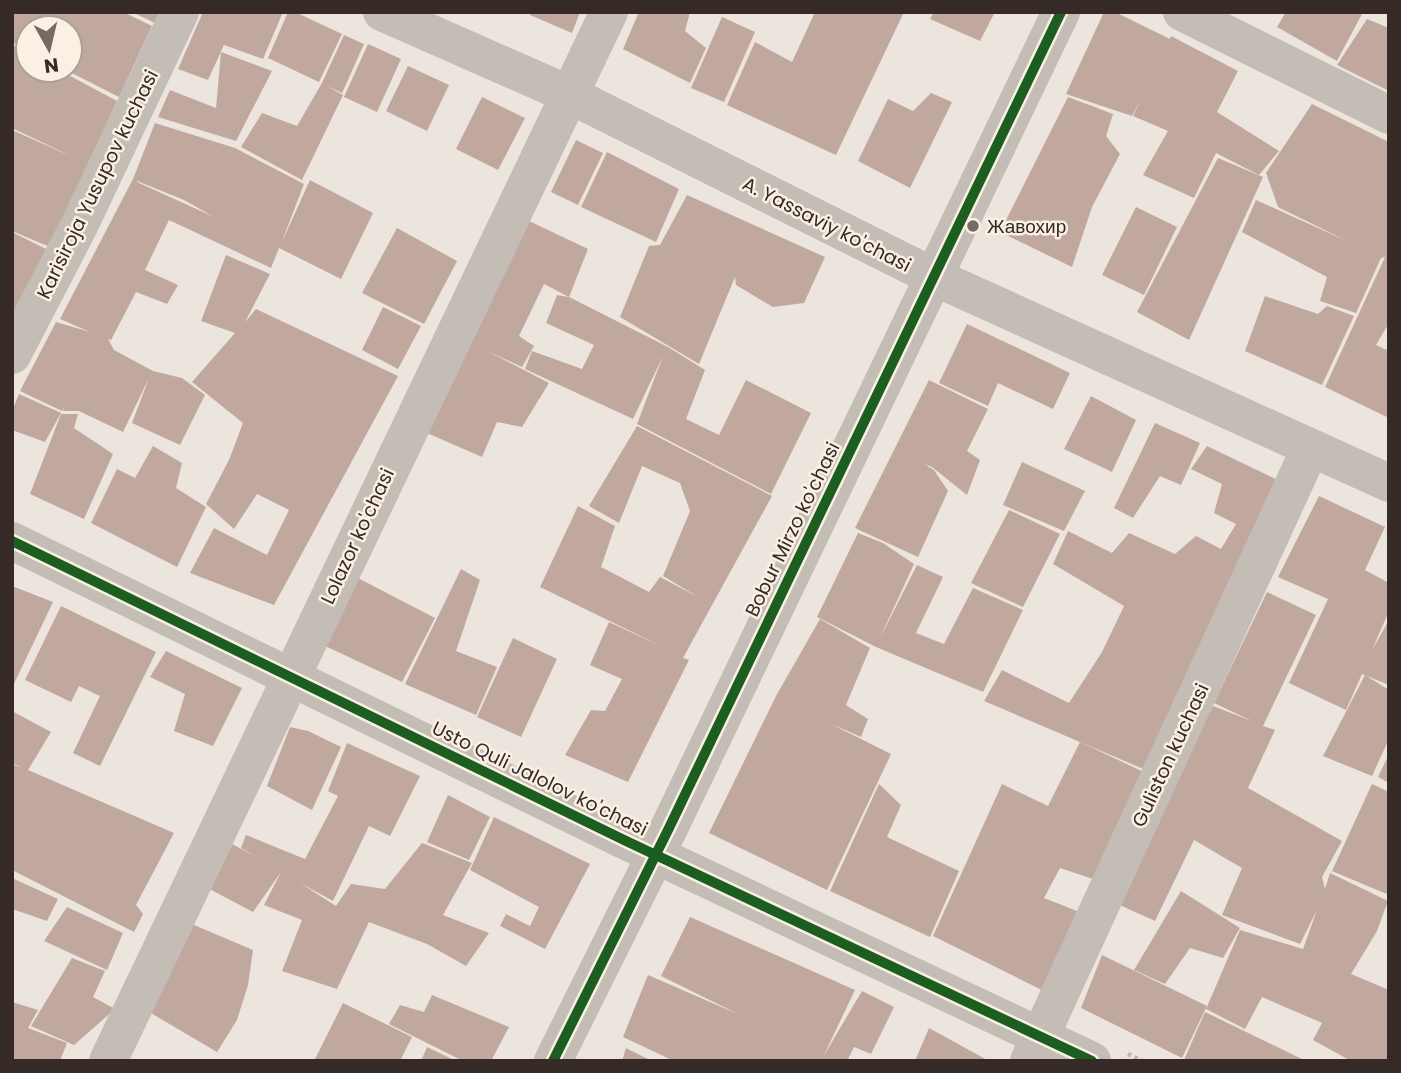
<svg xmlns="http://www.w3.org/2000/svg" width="1401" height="1073" font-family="Poppins,sans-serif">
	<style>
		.building { fill: #c1a89e; fill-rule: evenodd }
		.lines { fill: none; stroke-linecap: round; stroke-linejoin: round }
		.path { stroke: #bdb5af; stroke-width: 4.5; stroke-dasharray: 3.5 3.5; stroke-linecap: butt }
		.minor { stroke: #c4bdb6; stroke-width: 38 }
		.cycleway-casing { stroke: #faf0e3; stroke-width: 15 }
		.cycleway { stroke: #1b5e20; stroke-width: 10 }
		.poi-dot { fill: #756b65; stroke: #faf0e3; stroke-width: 2.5 }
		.labels { text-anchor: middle; stroke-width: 5; stroke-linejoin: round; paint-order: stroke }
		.street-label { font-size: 19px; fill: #352a25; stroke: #faf0e3 }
		.poi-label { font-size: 19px; fill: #352a25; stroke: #faf0e3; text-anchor: start }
	</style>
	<rect width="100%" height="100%" fill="#ece5dd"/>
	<g class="building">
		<path d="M12 12H123L152 26 119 97 66 70H70V28H28V50L12 42Z"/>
		<path d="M132 12H159L155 23Z"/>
		<path d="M203 12H283L263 59 224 45 208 80 178 69Z"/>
		<path d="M288 12H295L342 34 319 82 268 58Z"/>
		<path d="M531 12H580L572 33 530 15Z"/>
		<path d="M639 12H690L685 31 706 48 690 83 623 49Z"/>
		<path d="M815 12H904L836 155 727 105 755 42 792 62Z"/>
		<path d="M934 12H995L980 41 930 19Z"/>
		<path d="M1104 12H1115L1170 39 1171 36 1238 71 1217 112 1279 151 1259 175 1216 153 1194 198 1143 175 1168 131 1133 116 1140 101 1132 116 1066 94Z"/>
		<path d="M1286 12H1363L1337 61 1277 27Z"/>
		<path d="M722 17 755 32 724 102 691 88Z"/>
		<path d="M1367 19 1389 28V91L1337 65Z"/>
		<path d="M344 35 364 44 342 93 327 86 343 95 302 180 241 147 262 113 297 126 322 83Z"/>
		<path d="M368 44 401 59 377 112 344 97Z"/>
		<path d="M12 45 28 53V70H59L117 101 50 247 12 231V130L73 157 12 128Z"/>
		<path d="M221 52 272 71 236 141 158 117 170 90 216 108Z"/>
		<path d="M408 66 449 85 427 131 386 111Z"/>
		<path d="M931 93 952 102 910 188 858 161 888 99 913 111Z"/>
		<path d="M482 97 525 118 498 170 456 149Z"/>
		<path d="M1068 97 1113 114 1106 136 1120 154 1092 207 1072 267 1000 232Z"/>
		<path d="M1312 104 1389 142V257H1386L1389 258V323L1376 345 1389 351V418L1325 387 1385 257 1381 258 1356 313 1320 301 1327 277 1242 232 1256 200 1349 242 1278 207 1266 173Z"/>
		<path d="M155 123 235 148 304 184 281 244 310 180 373 213 341 279 279 248 271 268 169 220 145 270 178 285 167 304 136 292 111 340 108 339 114 350 153 371 182 378 205 395 180 445 132 423 149 378 123 432 79 411H63L64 407 62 411 20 391 56 322 90 332 60 319 133 179ZM137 181 184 200 214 217 137 182Z"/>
		<path d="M576 140 603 153 578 205 551 192Z"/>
		<path d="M607 152 679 189 656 242 581 207Z"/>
		<path d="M1218 158 1263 177 1189 340 1137 312Z"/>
		<path d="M687 195 825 257 804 303 773 307 736 285 735 277 699 364 620 317 649 246 660 245Z"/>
		<path d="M1136 207 1177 227 1144 295 1102 275Z"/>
		<path d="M529 221 588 249 569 297 544 284 519 336 534 346 522 367 487 351 549 383 522 427 497 422 482 457 427 433Z"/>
		<path d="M397 228 457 261 424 324 362 293Z"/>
		<path d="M12 232 48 250 12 322Z"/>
		<path d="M226 255 270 274 245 322 256 309 398 376 274 605 190 573 214 528 267 555 289 510 257 494 234 529 206 504 229 460 243 423 192 382 235 333 201 321Z"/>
		<path d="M557 295 569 297 668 347 705 370 686 419 719 435 746 380 811 413 771 494 637 424 663 356 633 419 525 369 532 351 582 369 594 345 546 323Z"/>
		<path d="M1265 296 1318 314 1327 306 1354 316 1322 385 1245 351Z"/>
		<path d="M383 307 421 326 398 369 362 350Z"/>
		<path d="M967 324 1070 373 1053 409 998 383 988 406 939 383Z"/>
		<path d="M929 380 988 409 967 451 980 460 967 495 932 467 924 464 934 470 948 491 918 557 855 528Z"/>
		<path d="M19 394 61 413 45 442 12 430V411Z"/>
		<path d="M1091 396 1136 420 1112 472 1064 449Z"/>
		<path d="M61 414H78L74 428 113 454 84 519 30 494Z"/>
		<path d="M1155 423 1200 443 1181 485 1160 476 1133 518 1114 508Z"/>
		<path d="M637 426 772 496 683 658 689 660 628 782 565 755 591 710 605 711 622 679 590 665 609 622 665 648 540 587 578 506 615 526 601 567 649 592 660 577 698 597 663 576 690 511 680 483 642 466 619 523 589 506Z"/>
		<path d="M153 446 182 463 176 488 206 507 177 567 91 523 117 469 135 478Z"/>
		<path d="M1207 446 1278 480 1148 771 984 701 1002 670 1069 703 1102 652 1124 606 1053 564 1068 531 1112 553 1129 533 1175 554 1196 536 1221 549 1236 524 1214 513 1222 484 1191 469Z"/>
		<path d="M1022 462 1085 491 1064 531 1003 505Z"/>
		<path d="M1319 496 1385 527 1365 570 1389 583V611L1372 650 1389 620V685L1362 674 1346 710 1289 683 1328 599 1278 577Z"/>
		<path d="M1009 510 1060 534 1023 607 971 583Z"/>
		<path d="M858 533 883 543 914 564 879 640 917 565 943 577 916 633 944 644 973 588 1023 610 983 692 876 647 817 617Z"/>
		<path d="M461 569 480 580 456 651 497 667 476 715 405 684Z"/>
		<path d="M356 577 435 618 402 682 323 645Z"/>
		<path d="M12 586 53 602 12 688Z"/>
		<path d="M1267 592 1316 615 1263 726 1275 730 1248 788 1342 841 1322 877 1325 889 1330 873 1388 901 1377 931 1351 974 1389 990V1061H1351L1313 1040 1322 1023 1262 997 1245 1029 1206 1009 1240 930 1303 949 1317 910 1300 944 1222 915 1242 868 1194 840 1155 921 1111 901 1213 706 1252 721 1214 703Z"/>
		<path d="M61 606 156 652 100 766 73 753 100 696 79 686 71 702 25 680Z"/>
		<path d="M820 619 870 648 846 705 868 719 861 737 829 723 891 754 827 890 709 833 776 696Z"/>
		<path d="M513 638 557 659 521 737 477 717Z"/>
		<path d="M166 651 242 688 213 746 174 731 185 694 150 677Z"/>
		<path d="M1365 675 1389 690V739L1372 776 1323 756Z"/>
		<path d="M12 711 51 732 28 770 174 833 136 905 143 914 134 932 12 870V764L23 768 12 763Z"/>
		<path d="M290 727 308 731 341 747 312 810 267 786Z"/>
		<path d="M1080 742 1148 774 1093 879 1060 868 1044 898 1077 911 1046 992 933 936 1002 784 1048 806Z"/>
		<path d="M347 743 420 776 390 836 369 826 333 901 300 883 336 906 351 884 385 889 422 843 472 863 443 915 489 933 466 966 427 944 369 922 337 989 282 971 302 920 264 905 281 872 253 912 200 884 224 840 257 857 241 848 246 835 305 859 338 796 328 791Z"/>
		<path d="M1389 754V783L1378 777Z"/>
		<path d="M879 784 901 805 887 837 959 871 930 937 830 891Z"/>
		<path d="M1372 784 1389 792V895L1332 871Z"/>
		<path d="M448 795 490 817 469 860 427 842Z"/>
		<path d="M494 817 590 864 545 949 500 926 506 914 530 926 539 907 470 870Z"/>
		<path d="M12 878 58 899 47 921 12 909Z"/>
		<path d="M1181 891 1240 928 1223 958 1190 948 1165 984 1134 970Z"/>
		<path d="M67 907 123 933 107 970 44 941Z"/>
		<path d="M690 917 855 990 823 1057 862 991 894 1007 871 1054 854 1047 847 1061H674L623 1037 648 975 740 1015 661 976Z"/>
		<path d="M187 922 253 950 248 985 237 1020 217 1052 144 1009Z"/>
		<path d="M1102 955 1207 1006 1182 1058 1081 1008Z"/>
		<path d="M72 958 105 971 93 997 115 1009 74 1045 31 1026Z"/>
		<path d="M432 995 509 1027 491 1061H463L389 1024 400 1005 424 1012Z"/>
		<path d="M12 1002 38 1010 28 1028 67 1043 60 1061H12Z"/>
		<path d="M343 1003 412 1037 400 1061H314Z"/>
		<path d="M1205 1012 1306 1061 1184 1060Z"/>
		<path d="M929 1028 989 1061H915Z"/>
		<path d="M427 1047 456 1061H421Z"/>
		<path d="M626 1048 652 1061H622Z"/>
	</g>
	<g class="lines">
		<path class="path" d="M1128 1054 1142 1061"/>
		<g class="minor">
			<path d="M382 12 568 94 932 276 1389 483"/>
			<path d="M1182 12 1389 115"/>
			<path d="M12 355 80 224 180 12"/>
			<path d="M12 541 624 840 1092 1061"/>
			<path d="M108 1061 609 12"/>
			<path d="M553 1061 669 828 1061 12"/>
			<path d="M1029 1061 1310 449"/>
		</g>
		<defs>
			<g id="cycleway">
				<path d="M12 541 624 840 1092 1061"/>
				<path d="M553 1061 669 828 1061 12"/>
			</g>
		</defs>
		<use href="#cycleway" class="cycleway-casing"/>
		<use href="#cycleway" class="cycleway"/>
	</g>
	<circle class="poi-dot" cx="973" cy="226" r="7"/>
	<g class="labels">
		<g class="street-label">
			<text transform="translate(97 184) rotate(-64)" y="7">Karisiroja Yusupov kuchasi</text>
			<text transform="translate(827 224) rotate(27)" y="7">A. Yassaviy ko'chasi</text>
			<text transform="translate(792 529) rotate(-64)" y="7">Bobur Mirzo ko'chasi</text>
			<text transform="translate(357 536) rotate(-65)" y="7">Lolazor ko'chasi</text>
			<text transform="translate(1170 755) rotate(-65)" y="7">Guliston kuchasi</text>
			<text transform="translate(540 778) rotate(26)" y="7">Usto Quli Jalolov ko'chasi</text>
		</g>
		<g class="poi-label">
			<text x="987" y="233">Жавохир</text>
		</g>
	</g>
	<rect width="1401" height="1073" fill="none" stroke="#352a25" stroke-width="28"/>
	<g transform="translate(49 49) rotate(172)"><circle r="33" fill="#faf0e3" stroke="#aba197" stroke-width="2"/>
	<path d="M0-5L12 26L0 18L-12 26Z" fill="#756b65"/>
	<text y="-10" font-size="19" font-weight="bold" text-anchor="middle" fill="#352a25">N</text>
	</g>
</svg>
